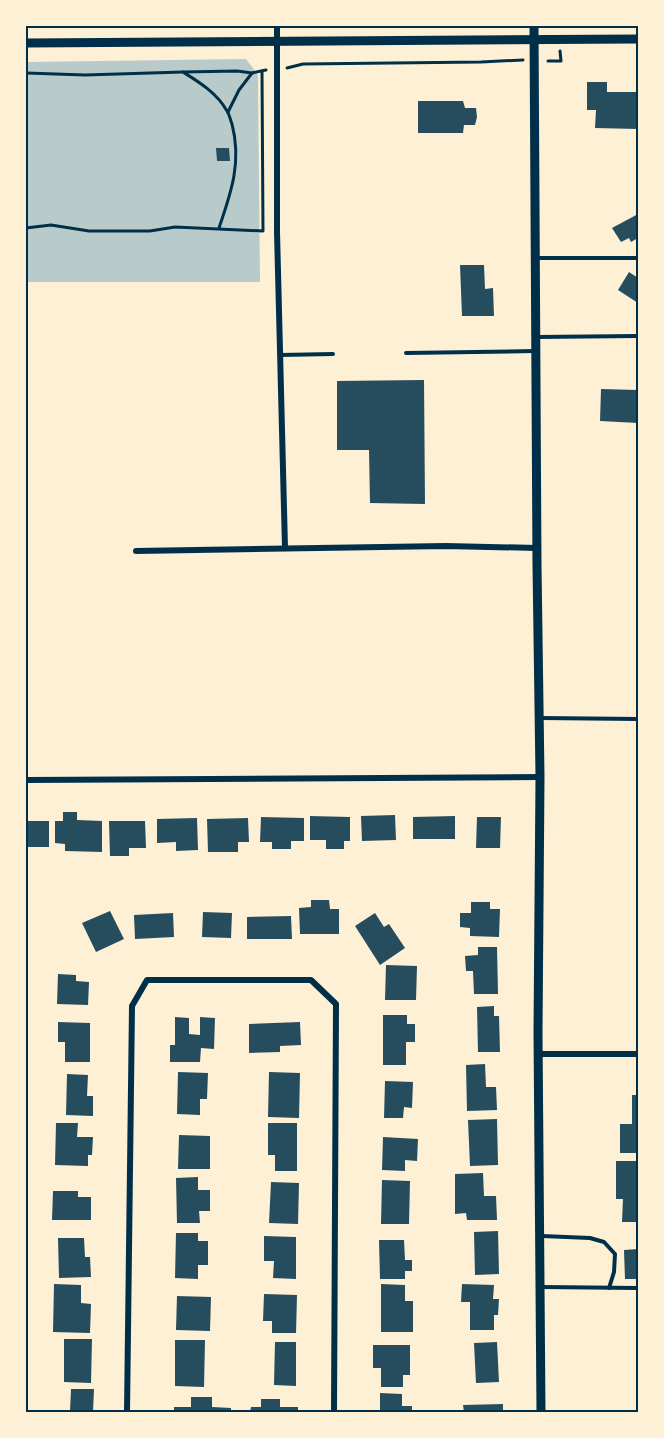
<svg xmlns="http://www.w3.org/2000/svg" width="664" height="1438" font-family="Commissioner,sans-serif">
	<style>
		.green { fill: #b9caca }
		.building { fill: #264d5e }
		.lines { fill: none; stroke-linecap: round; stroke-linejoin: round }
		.path { stroke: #003049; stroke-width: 3 }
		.service { stroke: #003049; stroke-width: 4 }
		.minor { stroke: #003049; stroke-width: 6 }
		.tertiary { stroke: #003049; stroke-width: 9 }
		.neatline { fill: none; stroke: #003049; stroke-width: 2 }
	</style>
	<rect width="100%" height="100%" fill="#fdf0d5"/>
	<path class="green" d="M246 59 258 75 260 282H26V62Z"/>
	<g class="building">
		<path d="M587 82H607V92H638V129L595 128 596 110H587Z"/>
		<path d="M418 101H463L465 108H476L477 117 475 125H464L463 133H418Z"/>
		<path d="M216 148H229L230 161H217Z"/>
		<path d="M638 214V238L631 242 629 238 621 242 612 228Z"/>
		<path d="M460 265H484L485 289 493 288 494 316H462Z"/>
		<path d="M629 272 638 278V303L618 290Z"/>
		<path d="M424 380 425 504 370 503 369 450H337V381Z"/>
		<path d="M601 389 638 390V423L600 421Z"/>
		<path d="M63 812H77V820L102 821V852L65 851V844L55 843V821H63Z"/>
		<path d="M395 815 396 840 362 841 361 816Z"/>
		<path d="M310 816 350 817V841H344V849H326V840H310Z"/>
		<path d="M455 816V839H413V817Z"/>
		<path d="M261 817 304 818V841H291V849H272V842H260Z"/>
		<path d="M477 817H501L500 848H476Z"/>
		<path d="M197 818 198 850 176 851V842L157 843V819Z"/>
		<path d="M248 818 249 842H238V852H208L207 819Z"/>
		<rect x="26" y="821" width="23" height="26"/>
		<path d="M109 821H145L146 848H129V856H110Z"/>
		<path d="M311 900H329L330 909H339V934H300L299 908 311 907Z"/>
		<path d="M471 902H490V909H500L499 937 470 936V928L460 927V913H471Z"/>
		<path d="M110 911 124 939 96 952 82 923Z"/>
		<path d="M203 912 232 913 231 938 202 937Z"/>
		<path d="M173 913 174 937 135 939 134 915Z"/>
		<path d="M375 913 384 927 389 924 405 948 380 965 355 926Z"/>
		<path d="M291 916 292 939H247V917Z"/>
		<path d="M478 947H497L498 994H474L473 971H466L465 956 478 955Z"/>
		<path d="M386 965 417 966 416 1000H385Z"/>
		<path d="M58 974 76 975V981L89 982 88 1005 57 1004Z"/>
		<path d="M494 1006V1016H499L500 1052H478L477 1007Z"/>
		<path d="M383 1015H407V1024H415V1042H406V1065H383Z"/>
		<path d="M175 1017 189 1018V1034L200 1035V1017L215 1018 214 1049 201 1048 200 1062H170V1045H175Z"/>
		<path d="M58 1022 90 1023V1062H65V1042H58Z"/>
		<path d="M300 1022 301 1045 280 1046V1052L249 1053V1024Z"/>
		<path d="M485 1064 486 1087H496L497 1110 467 1111 466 1065Z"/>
		<path d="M178 1072 208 1073 207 1099H200V1115L177 1114Z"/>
		<path d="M269 1072 300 1073 299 1118 268 1117Z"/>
		<path d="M67 1074 88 1075 87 1096H93V1116L66 1115Z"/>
		<path d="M385 1081 413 1082 412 1108 404 1107 403 1118H384Z"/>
		<path d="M632 1095H638V1153H620V1124H632Z"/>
		<path d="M497 1119 498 1165 470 1166 468 1120Z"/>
		<path d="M56 1123H78L77 1137H93L92 1155H88V1166L55 1165Z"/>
		<path d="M268 1123H297V1171H275V1155H268Z"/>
		<path d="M179 1135 210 1136V1169H178Z"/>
		<path d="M383 1137 418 1139 417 1161 405 1160V1171L382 1170Z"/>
		<path d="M616 1161H638V1222H622L623 1199H616Z"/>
		<path d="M483 1173 484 1196H496L497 1220H467L466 1213 455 1214V1174Z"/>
		<path d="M198 1177V1190H210V1211H199L200 1223H177L176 1178Z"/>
		<path d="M382 1180 410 1181 409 1224H381Z"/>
		<path d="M271 1182 299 1183 298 1224 269 1223Z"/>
		<path d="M53 1191H78V1197H91V1220H52Z"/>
		<path d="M498 1231 499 1274 475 1275 474 1232Z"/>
		<path d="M176 1233H198V1241H208V1265H198V1279L175 1278Z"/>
		<path d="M264 1236 296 1237V1279L273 1278 274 1261H264Z"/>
		<path d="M58 1238H84L85 1257H90L91 1277 59 1278Z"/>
		<path d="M379 1240H404L405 1260H412V1271H405V1279H380Z"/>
		<path d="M638 1249V1279H625L624 1250Z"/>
		<path d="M54 1284 81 1285V1303L91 1304 90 1333 53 1332Z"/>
		<path d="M381 1284 405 1285V1301H413V1332H381Z"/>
		<path d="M462 1284 494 1285 493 1299H499L498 1315H494V1330H470V1302H461Z"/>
		<path d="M264 1294 297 1295 296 1333H272V1321H263Z"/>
		<path d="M177 1296 211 1297 210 1331 176 1330Z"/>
		<path d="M64 1339H92L91 1383 64 1382Z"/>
		<path d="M175 1340H205L204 1387 175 1386Z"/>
		<path d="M275 1342H296V1386L274 1385Z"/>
		<path d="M497 1342 499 1382 476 1383 474 1343Z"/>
		<path d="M373 1345H410V1375H403V1387H381V1368H373Z"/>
		<path d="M71 1389H94L93 1412H70Z"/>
		<path d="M380 1393 402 1394V1406H412V1412H380Z"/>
		<path d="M191 1397H212V1407L231 1408V1412H174V1407H191Z"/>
		<path d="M261 1399H280V1407H298V1412H250L251 1407H261Z"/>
		<path d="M503 1404V1412H464L463 1405Z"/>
	</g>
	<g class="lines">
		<g class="path">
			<path d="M548 61H561L560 51"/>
			<path d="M287 68 303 64 481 62 523 60"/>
			<path d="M183 72C199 82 217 93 227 111 230 115 230 120 232 124 242 162 231 193 219 228"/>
			<path d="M26 73 85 75 183 72 237 71 252 73 266 70"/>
			<path d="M228 112 239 90 252 73"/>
			<path d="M26 228 51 225 89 231H150L175 227 263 231 262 71"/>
		</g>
		<g class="service">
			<path d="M536 258H638"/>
			<path d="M537 337 638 336"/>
			<path d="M406 353 535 351"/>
			<path d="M280 355 333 354"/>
			<path d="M540 718 638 719"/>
			<path d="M542 1236 590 1238 604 1242 615 1254 614 1272 609 1288"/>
			<path d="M541 1287 638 1288"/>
		</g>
		<g class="minor">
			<path d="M277 26V232L285 548"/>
			<path d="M136 551 446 546 537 548"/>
			<path d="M26 780 540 777"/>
			<path d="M538 1054H638"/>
			<path d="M127 1412 132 1006 147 980H311L336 1004 334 1412"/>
		</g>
		<g class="tertiary">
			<path d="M534 26 537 565 540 777 538 1033 541 1412"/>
			<path d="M26 43 638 39"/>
		</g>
	</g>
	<rect width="664" height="1438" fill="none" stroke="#fdf0d5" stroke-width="54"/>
	<rect x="27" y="27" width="610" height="1384" class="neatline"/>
</svg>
